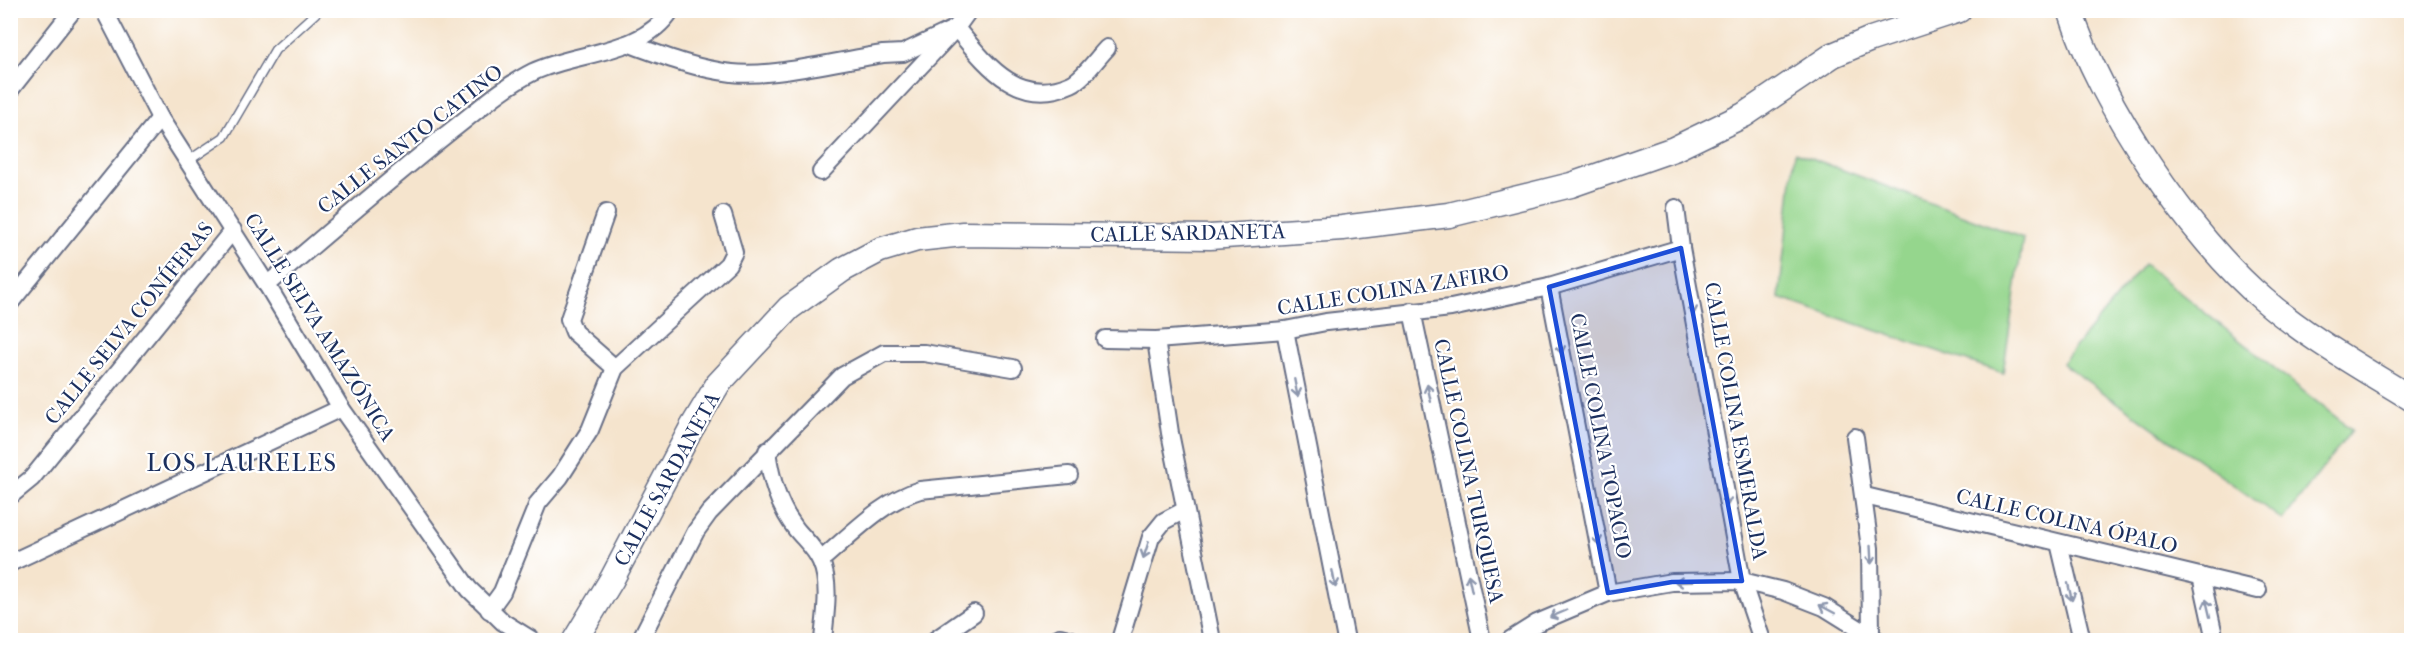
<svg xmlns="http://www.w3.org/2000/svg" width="2422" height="651" font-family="'IM FELL French Canon',serif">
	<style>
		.pitch { fill: #95d68d; stroke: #588276; stroke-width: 1.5 }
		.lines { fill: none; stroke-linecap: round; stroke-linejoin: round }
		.lane-casing { stroke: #676e85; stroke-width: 11 }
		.street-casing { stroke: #676e85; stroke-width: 20 }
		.secondary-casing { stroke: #676e85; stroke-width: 27 }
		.lane { stroke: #fff; stroke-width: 8 }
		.street { stroke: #fff; stroke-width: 16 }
		.secondary { stroke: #fff; stroke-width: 24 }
		.oneway { stroke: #8d97ae }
		.marked { fill: #1d4ed8; fill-opacity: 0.2; stroke: #1d4ed8; stroke-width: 4.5; stroke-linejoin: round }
		.labels { text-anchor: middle; stroke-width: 4.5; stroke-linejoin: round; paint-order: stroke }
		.street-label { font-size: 21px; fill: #1b2f5e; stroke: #fff }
		.quarter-label { font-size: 24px; letter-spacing: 1.5px; fill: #1b2f5e; stroke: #fff }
	</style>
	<rect width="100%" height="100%" fill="#fff"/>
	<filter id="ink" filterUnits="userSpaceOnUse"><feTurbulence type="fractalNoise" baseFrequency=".0167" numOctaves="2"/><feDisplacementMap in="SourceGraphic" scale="12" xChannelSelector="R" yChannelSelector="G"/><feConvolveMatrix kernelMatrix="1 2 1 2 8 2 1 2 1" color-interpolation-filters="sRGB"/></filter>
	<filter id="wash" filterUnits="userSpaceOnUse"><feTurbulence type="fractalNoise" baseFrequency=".008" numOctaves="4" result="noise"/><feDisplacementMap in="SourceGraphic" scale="24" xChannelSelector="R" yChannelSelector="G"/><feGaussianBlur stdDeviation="1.35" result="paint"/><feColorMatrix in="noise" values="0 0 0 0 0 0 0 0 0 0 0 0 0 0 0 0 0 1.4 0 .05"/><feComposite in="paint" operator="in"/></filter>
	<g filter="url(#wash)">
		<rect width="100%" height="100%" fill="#f5e4cd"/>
		<g class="pitch">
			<path d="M1795 152 2023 238 2003 373 1779 298Z"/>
			<path d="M2144 264 2352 430 2283 520 2062 363Z"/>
		</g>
	</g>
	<g filter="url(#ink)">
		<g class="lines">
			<defs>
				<path id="lane" d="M188 161 224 137 275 50 319 10"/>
				<g id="street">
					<path d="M104 10 160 118 267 285 341 408 469 589 503 622 532 640"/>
					<path d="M630 44C663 56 696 69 732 73 771 78 842 60 883 54L903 53 956 28C986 64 1018 108 1071 84 1084 78 1097 58 1107 48"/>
					<path d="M10 90 73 10"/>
					<path d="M821 172 956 28 969 10"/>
					<path d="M1676 208 1681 248 1742 581 1762 640"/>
					<path d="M606 213 569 319 574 332 615 368"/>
					<path d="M267 285C328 233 389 180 452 130 478 110 503 87 533 72 577 51 643 55 671 10"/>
					<path d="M1549 287 1608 593"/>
					<path d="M10 303 160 118"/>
					<path d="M1412 311 1482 640"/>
					<path d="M1285 330 1346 640"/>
					<path d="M1105 339 1156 340 1285 330 1326 322 1451 308 1549 287 1681 248"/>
					<path d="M1156 340 1170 433 1212 640"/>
					<path d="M1855 437 1870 548 1871 634"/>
					<path d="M767 451C771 479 778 506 796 529 804 539 816 549 821 562 831 584 825 617 823 640"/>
					<path d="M10 496 32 478 233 230"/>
					<path d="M1865 496 2258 590"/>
					<path d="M2059 543 2082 640"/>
					<path d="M821 560C851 535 882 501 920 490L1069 475"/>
					<path d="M10 563 341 408"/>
					<path d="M2201 576 2215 640"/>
					<path d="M489 610 502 592 538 503 560 477 590 430 615 368 728 264 734 252 723 215"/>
					<path d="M1060 637 1072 640"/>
					<path d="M640 640 696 531 709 513 842 376 884 353H924L1013 368"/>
					<path d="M935 640 974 613"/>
					<path d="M1120 640 1151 537 1164 521 1185 510"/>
					<path d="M1510 640 1537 623 1608 593 1672 582 1742 581 1783 591 1824 607 1877 640"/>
				</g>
				<g id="secondary">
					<path d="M2070 10C2099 102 2190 238 2264 300 2308 338 2362 368 2412 399"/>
					<path d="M575 640 612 579 691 429 718 384 789 308 842 270 880 250 917 239 963 234 1210 237 1342 228 1449 215 1571 185 1674 149 1744 115 1833 55 1871 39 1959 10"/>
				</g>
			</defs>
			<use href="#lane" class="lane-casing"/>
			<use href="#street" class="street-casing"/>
			<use href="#secondary" class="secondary-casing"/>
			<use href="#lane" class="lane"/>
			<use href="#street" class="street"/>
			<use href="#secondary" class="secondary"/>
		</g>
		<defs><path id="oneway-shaft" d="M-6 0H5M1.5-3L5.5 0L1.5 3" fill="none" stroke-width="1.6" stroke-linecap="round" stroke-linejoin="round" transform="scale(1.5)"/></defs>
		<g class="oneway">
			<use href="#oneway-shaft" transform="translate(1692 306) rotate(80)"/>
			<use href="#oneway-shaft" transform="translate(1560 345) rotate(79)"/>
			<use href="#oneway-shaft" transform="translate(1296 388) rotate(79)"/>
			<use href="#oneway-shaft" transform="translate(1429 393) rotate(-102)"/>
			<use href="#oneway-shaft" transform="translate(1726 497) rotate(80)"/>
			<use href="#oneway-shaft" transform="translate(1597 536) rotate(79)"/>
			<use href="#oneway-shaft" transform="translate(1146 550) rotate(108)"/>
			<use href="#oneway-shaft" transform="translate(1871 555) rotate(87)"/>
			<use href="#oneway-shaft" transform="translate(1334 579) rotate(79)"/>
			<use href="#oneway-shaft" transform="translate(1684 582) rotate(179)"/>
			<use href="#oneway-shaft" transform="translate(1470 583) rotate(-102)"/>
			<use href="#oneway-shaft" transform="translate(2070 592) rotate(77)"/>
			<use href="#oneway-shaft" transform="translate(2208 608) rotate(-103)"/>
			<use href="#oneway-shaft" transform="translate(1827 609) rotate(-152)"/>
			<use href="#oneway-shaft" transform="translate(1558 614) rotate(157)"/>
		</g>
	</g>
	<path class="marked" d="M1681 248 1742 581 1672 582 1608 593 1549 287Z"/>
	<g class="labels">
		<g class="street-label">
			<text transform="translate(410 139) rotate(-38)" y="7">CALLE SANTO CATINO</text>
			<text transform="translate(1188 233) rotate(-1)" y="7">CALLE SARDANETA</text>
			<text transform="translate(1393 290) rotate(-9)" y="7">CALLE COLINA ZAFIRO</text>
			<text transform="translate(129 323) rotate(-51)" y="7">CALLE SELVA CONÍFERAS</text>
			<text transform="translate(320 327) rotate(58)" y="7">CALLE SELVA AMAZÓNICA</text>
			<text transform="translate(1736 421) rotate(80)" y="7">CALLE COLINA ESMERALDA</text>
			<text transform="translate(1601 436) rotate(79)" y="7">CALLE COLINA TOPACIO</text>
			<text transform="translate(1469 471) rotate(78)" y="7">CALLE COLINA TURQUESA</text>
			<text transform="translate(667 479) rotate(-61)" y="7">CALLE SARDANETA</text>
			<text transform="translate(2067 521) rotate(13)" y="7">CALLE COLINA ÓPALO</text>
		</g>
		<g class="quarter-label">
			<text x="242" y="471">LOS LAURELES</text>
		</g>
	</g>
	<rect width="2422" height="651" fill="none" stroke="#fff" stroke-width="36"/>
</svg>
